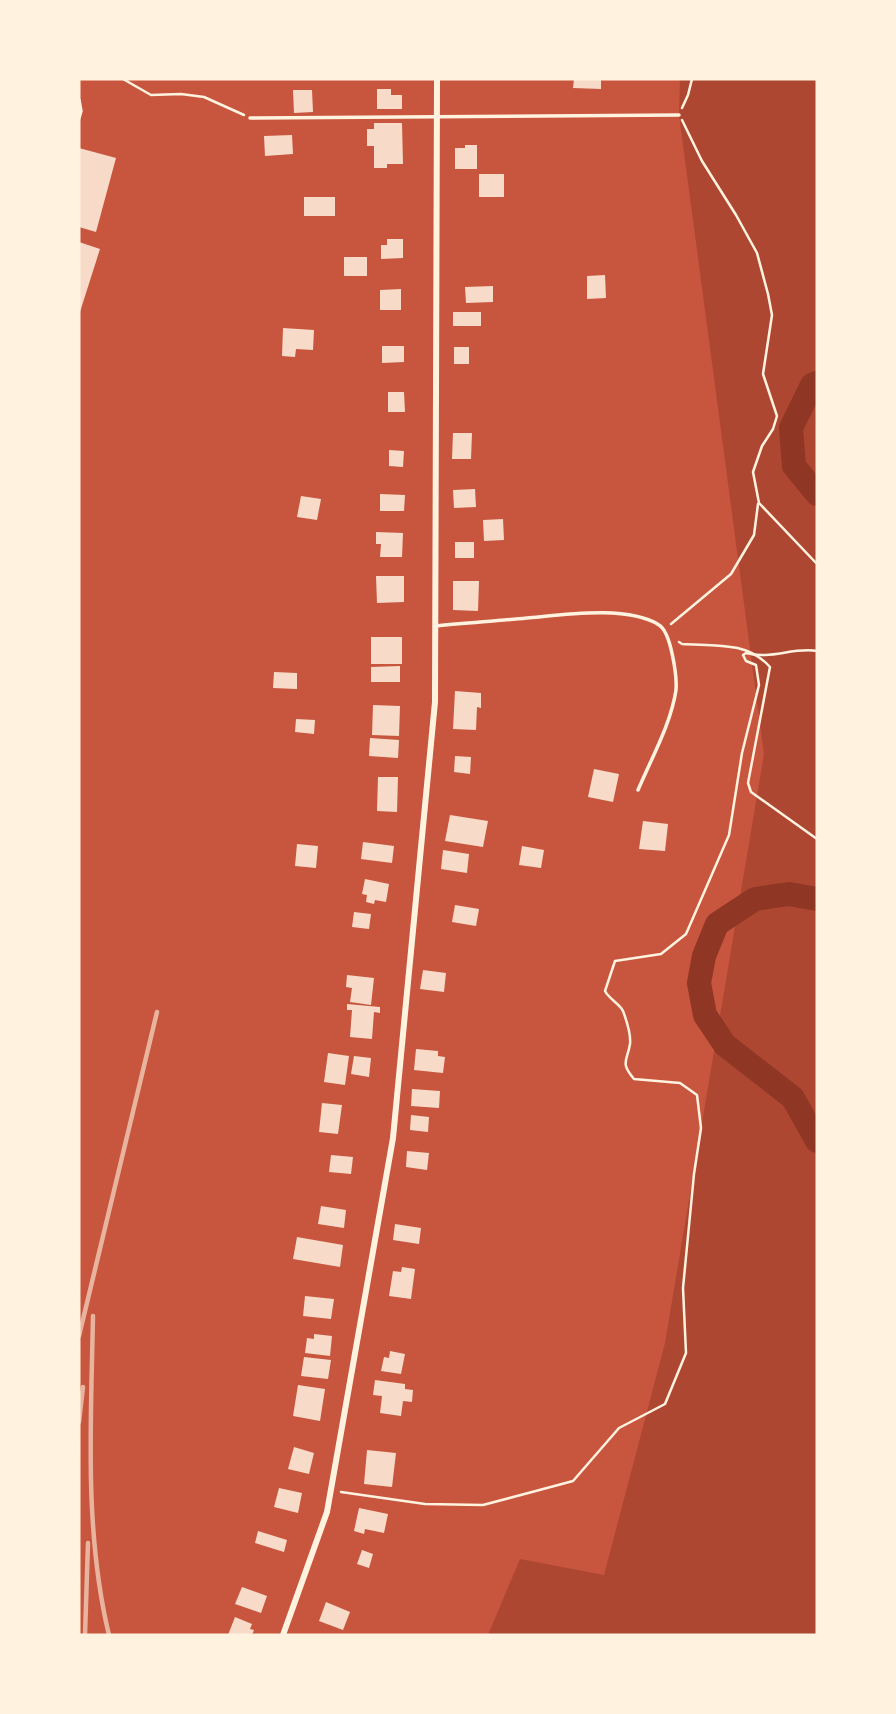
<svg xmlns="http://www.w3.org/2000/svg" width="896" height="1714" font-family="'Fira Sans Condensed',sans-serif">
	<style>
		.green { fill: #ae4732 }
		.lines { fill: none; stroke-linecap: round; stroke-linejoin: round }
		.river { stroke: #8f3625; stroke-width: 24 }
		.building { fill: #f7dbc8 }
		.path { stroke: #fff3e0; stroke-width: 2.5 }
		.service { stroke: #fff3e0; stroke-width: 3.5 }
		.minor { stroke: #fff3e0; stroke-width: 6 }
		.rail { stroke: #e9b49f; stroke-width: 4.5 }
	</style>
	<rect width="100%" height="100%" fill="#c8553d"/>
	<path class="green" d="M680 79H817V1635H488L520 1559 604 1575 665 1343 764 754 679 115Z"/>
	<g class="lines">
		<g class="river">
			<path d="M817 383 812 385 791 428 794 466 817 494"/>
			<path d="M817 899 789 894 755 899 717 924 704 956 699 983 705 1015 725 1045 793 1098 817 1141"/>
		</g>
	</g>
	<g class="building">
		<path d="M574 79H601V89L573 88Z"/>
		<path d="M377 89H391V95H402V109H377Z"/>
		<path d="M293 90H312L313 112 294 113Z"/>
		<path d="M374 123H402L403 164H387V168H374V146H367V129H374Z"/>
		<path d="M292 135 293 154 265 156 264 136Z"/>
		<path d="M465 145H477V169H455V148H465Z"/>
		<path d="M79 148 116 158 96 232 79 227Z"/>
		<rect x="479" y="174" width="25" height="23"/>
		<rect x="304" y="197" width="31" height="19"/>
		<path d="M387 239H403V258L381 259V245H387Z"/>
		<path d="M79 242 100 249 79 315Z"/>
		<rect x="344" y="257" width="23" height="19"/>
		<path d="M605 275 606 298 587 299V276Z"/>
		<path d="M493 286V302L466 303 465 287Z"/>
		<path d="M401 289V310H380V290Z"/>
		<rect x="453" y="312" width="28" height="14"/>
		<path d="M283 328 314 330 313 350 296 349 295 357 282 356Z"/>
		<path d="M382 346H404V362L382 363Z"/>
		<rect x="454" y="347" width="15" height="17"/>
		<path d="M388 392H404L405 412H388Z"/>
		<path d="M453 433H472L471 459H452Z"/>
		<path d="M389 450 404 451 403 467 389 466Z"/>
		<path d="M475 489 476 507 454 508 453 490Z"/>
		<path d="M380 494 405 495 404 511H380Z"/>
		<path d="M301 496 321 499 317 520 297 517Z"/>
		<path d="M503 519 504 540 484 541 483 520Z"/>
		<path d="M376 532 403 533 402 557H380L381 544H376Z"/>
		<rect x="455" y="542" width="19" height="16"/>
		<path d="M376 576H404V602L377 603Z"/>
		<path d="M453 581H479L478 611 453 610Z"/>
		<rect x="371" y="637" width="31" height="27"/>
		<path d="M400 666V682H371V667Z"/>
		<path d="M274 672 297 673V689L273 688Z"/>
		<path d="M455 691 481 693V708L477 707 476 730 453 729Z"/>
		<path d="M373 705 400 706 399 736 372 735Z"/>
		<path d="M296 719 315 720 314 734 295 732Z"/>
		<path d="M370 738 399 740 398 758 369 756Z"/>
		<path d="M455 756 471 757 470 774 454 772Z"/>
		<path d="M594 769 619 774 613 802 588 797Z"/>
		<path d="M378 777H398L397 812 377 811Z"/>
		<path d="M450 815 488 821 483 847 445 841Z"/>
		<path d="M643 821 668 824 665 851 639 849Z"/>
		<path d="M363 842 394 846 392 863 361 859Z"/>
		<path d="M297 844 318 846 316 868 295 866Z"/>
		<path d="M522 846 544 850 541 868 519 865Z"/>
		<path d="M443 850 469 854 467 873 441 869Z"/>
		<path d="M365 879 389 884 386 902 375 900 374 904 366 902 367 895 362 894Z"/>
		<path d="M455 905 479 909 476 926 452 922Z"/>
		<path d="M354 912 371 914 369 929 352 927Z"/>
		<path d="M423 970 446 973 444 992 420 989Z"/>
		<path d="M347 975 374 978 371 1005 350 1002 352 988 346 987Z"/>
		<path d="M347 1004 380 1007V1013L374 1012 372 1039 350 1037 352 1010H347Z"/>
		<path d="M416 1049 438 1051V1056L445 1057 443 1073 414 1070Z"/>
		<path d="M328 1053 349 1056 345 1085 324 1082Z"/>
		<path d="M354 1056 371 1058 369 1077 351 1074Z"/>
		<path d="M412 1089 440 1091 439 1108 411 1106Z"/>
		<path d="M322 1103 342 1105 338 1134 319 1132Z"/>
		<path d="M411 1115 429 1117 428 1132 410 1130Z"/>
		<path d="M407 1151 429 1153 427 1170 406 1167Z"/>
		<path d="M331 1155 353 1157 351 1174 329 1172Z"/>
		<path d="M321 1206 346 1210 344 1228 318 1224Z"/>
		<path d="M395 1224 421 1228 419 1244 393 1240Z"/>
		<path d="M297 1237 343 1245 340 1267 293 1259Z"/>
		<path d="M402 1267 415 1269 411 1299 389 1296 393 1271 401 1272Z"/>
		<path d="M305 1296 334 1299 331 1319 303 1316Z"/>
		<path d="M314 1334 332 1336 330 1356 305 1353 307 1338 314 1339Z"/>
		<path d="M390 1351 405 1354 401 1374 381 1371 384 1357 389 1358Z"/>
		<path d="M304 1357 331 1360 328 1379 301 1376Z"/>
		<path d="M375 1380 405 1384V1389L413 1390 412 1402 403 1401 401 1416 380 1413 382 1396 373 1395Z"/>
		<path d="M298 1385 325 1389 320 1421 293 1416Z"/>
		<path d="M294 1447 314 1453 309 1474 288 1469Z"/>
		<path d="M367 1450 396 1453 392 1487 364 1484Z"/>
		<path d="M279 1488 302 1493 298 1513 274 1507Z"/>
		<path d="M359 1508 388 1514 384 1533 365 1529 364 1534 354 1531Z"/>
		<path d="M258 1531 287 1540 284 1552 255 1543Z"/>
		<path d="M362 1550 373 1554 369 1568 357 1564Z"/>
		<path d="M242 1587 267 1596 261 1613 235 1604Z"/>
		<path d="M326 1602 350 1612 343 1630 319 1621Z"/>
		<path d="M235 1617 252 1624 250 1629 254 1630 252 1635H228Z"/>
	</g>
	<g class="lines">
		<g class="path">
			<path d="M123 79 151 95 181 94 204 97 244 115"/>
			<path d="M682 108 688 95 692 79"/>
			<path d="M682 120 702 161 736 215 757 253 768 294 772 315 763 374 777 416 773 429 762 446 753 472 759 503 817 564"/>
			<path d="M671 624 731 574 754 535 758 504"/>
			<path d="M679 642 682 644C714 646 747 641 770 667L748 783 751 792 817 839"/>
			<path d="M341 1492 425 1504 483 1505 532 1492 573 1481 619 1428 665 1404 686 1353 683 1288 694 1174 701 1128 697 1095 680 1083 634 1079C620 1062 627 1062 630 1044 631 1035 626 1019 623 1011 620 1004 609 999 605 991L615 961 661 954 686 934 729 835 742 753 759 685 756 665 746 661 743 655 746 653C770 660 793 647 817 651"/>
		</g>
		<g class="service">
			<path d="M79 100 81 111 79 118"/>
			<path d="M250 118 679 115"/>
			<path d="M436 626C466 623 496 621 527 618 561 615 628 605 659 625 671 632 677 676 676 690 671 724 651 759 638 790"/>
		</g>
		<path class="minor" d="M283 1635 327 1512 393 1138 435 702 437 79"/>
		<g class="rail">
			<path d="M93 1316C91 1421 84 1532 109 1635"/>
			<path d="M79 1336 157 1012"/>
			<path d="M79 1422 83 1387"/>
			<path d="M85 1635 88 1543"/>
		</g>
	</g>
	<rect width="896" height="1714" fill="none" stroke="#fff3e0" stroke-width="161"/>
</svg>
